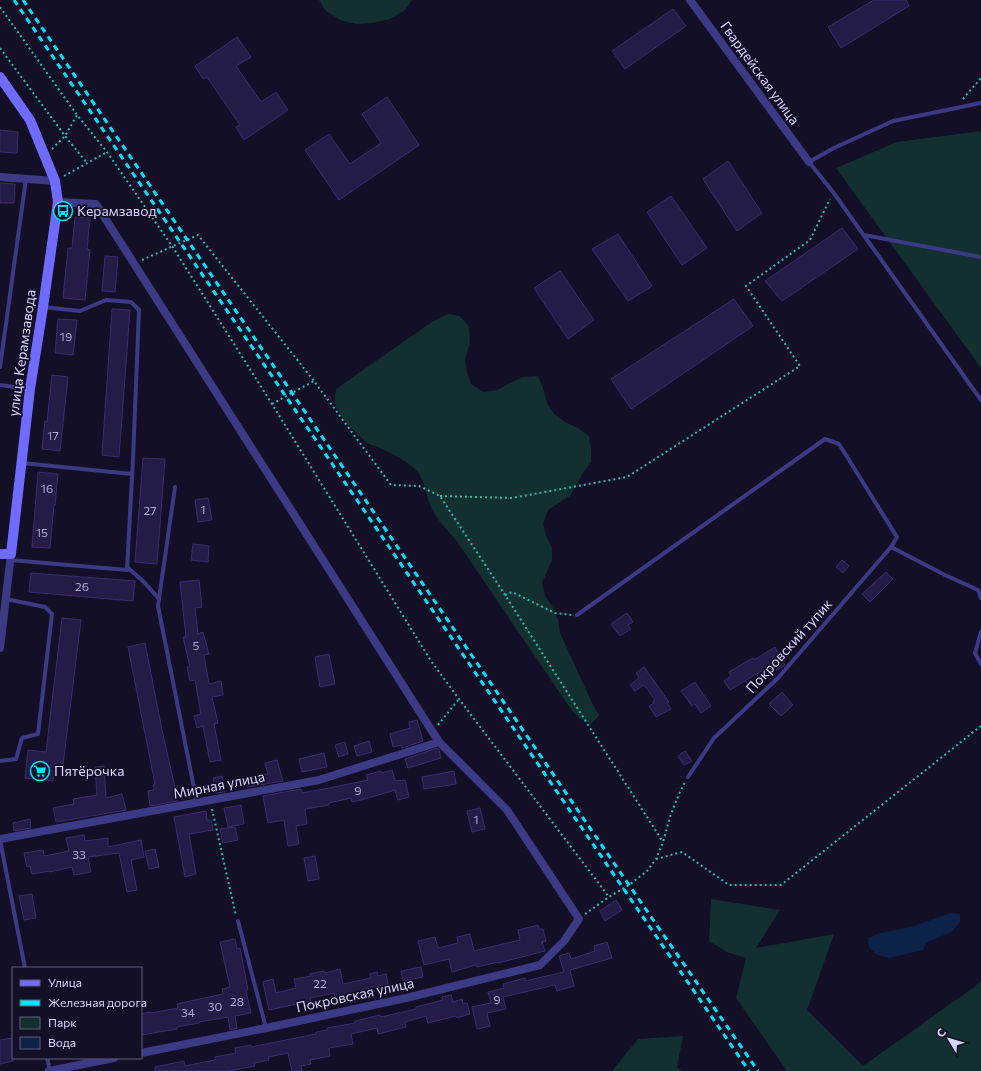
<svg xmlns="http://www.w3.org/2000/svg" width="981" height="1071" font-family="Commissioner,sans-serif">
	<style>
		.green { fill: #12302f }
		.water { fill: #0c2248 }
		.building { fill: #241b47; stroke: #3b2d73 }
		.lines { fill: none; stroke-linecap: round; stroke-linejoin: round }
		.path { stroke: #2fb8b0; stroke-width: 2; stroke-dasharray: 2 3; stroke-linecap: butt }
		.lane { stroke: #3d3a85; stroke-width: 4 }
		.street { stroke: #3d3a85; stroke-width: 8 }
		.secondary { stroke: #6f6bff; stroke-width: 10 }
		.rail { stroke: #00e5ff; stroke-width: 3; stroke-dasharray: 6 5; stroke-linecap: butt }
		.labels { text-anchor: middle; stroke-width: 3.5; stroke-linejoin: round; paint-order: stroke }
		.number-label { font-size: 12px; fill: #aca6d1 }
		.street-label { font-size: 14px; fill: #d9d4ff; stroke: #130f26 }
		.poi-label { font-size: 14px; fill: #d9d4ff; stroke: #130f26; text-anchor: start }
	</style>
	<rect width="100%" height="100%" fill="#130f26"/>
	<g class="green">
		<path d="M319 0H412L405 10 390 19 372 23 357 24 342 21 326 11Z"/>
		<path d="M981 131V368L836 168 897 142Z"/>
		<path d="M448 314 460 316 469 327 470 343 465 359 467 372 471 384 483 392 497 390 522 377 538 376 543 388 547 403 554 414 565 422 578 428 589 436 591 449V462L583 473 570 496 548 510 543 523 546 536 552 548V560L542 583 545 596 552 606 558 620 560 633 593 705 599 715 596 719 591 724 579 718 570 708 456 540C447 530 438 521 432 509 425 496 426 481 416 470 407 461 393 454 382 449 378 446 372 446 368 443 359 437 338 415 335 404 334 400 336 393 336 389L433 321Z"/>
		<path d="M711 899 780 910 756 948 834 934 807 1010 863 1066 981 982V1071H787L736 998 746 958 727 952 709 941Z"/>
		<path d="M683 1036 677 1067 681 1071H612L638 1039Z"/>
	</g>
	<path class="water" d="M950 913 960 914V922L951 932 926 943 923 950 890 958 877 955 869 947 868 938 880 933 911 927Z"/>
	<g class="building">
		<path d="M874 0H906L909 6 841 48 828 27Z"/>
		<path d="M673 9 686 26 625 69 612 51Z"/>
		<path d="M237 37 251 57 236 66 261 102 276 92 288 110 244 140 236 127 240 125 207 77 203 79 195 66Z"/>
		<path d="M387 97 419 145 339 200 305 150 329 134 350 164 381 143 362 114Z"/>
		<path d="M0 130 18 132 17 153 0 152Z"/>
		<path d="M728 161 762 213 737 231 703 179Z"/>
		<path d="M0 183 15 184 14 203H0Z"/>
		<path d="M671 196 707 248 682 265 647 212Z"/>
		<path d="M75 217 90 218 87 249 90 250 85 300 63 298 68 248H72Z"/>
		<path d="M842 228 858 249 782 301 765 281Z"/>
		<path d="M618 234 652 286 628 301 592 249Z"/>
		<path d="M105 256 118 257 115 292 102 291Z"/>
		<path d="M560 271 594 320 568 339 534 288Z"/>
		<path d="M734 299 753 326 631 409 611 379Z"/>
		<path d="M112 309 130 310 119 457 102 455Z"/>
		<path d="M58 319 77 320 73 355 55 353Z"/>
		<path d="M52 375 68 377 60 451 42 449 45 421 47 422Z"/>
		<path d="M143 458 165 459 157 564 135 562Z"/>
		<path d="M38 472 58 474 55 505H54L50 548 32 547Z"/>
		<path d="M208 498 212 520 198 522 195 500Z"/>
		<path d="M193 544 209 546 208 562 191 560Z"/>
		<path d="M842 560 849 566 843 573 836 567Z"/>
		<path d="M886 572 893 579 870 602 862 594Z"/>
		<path d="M31 573 135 581 133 601 29 592Z"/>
		<path d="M199 580 202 607 195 608 198 634 203 632 209 654 204 655 209 684 221 681 223 695 212 697 218 723 214 724 221 760 210 762 203 726 197 728 194 716 201 714 195 680 190 681 187 667H190L183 637H186L180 582Z"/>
		<path d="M627 613 633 622 628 625 631 629 620 636 611 624Z"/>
		<path d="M62 618 81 620 63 765 55 764 53 781 25 778 28 750 46 752Z"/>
		<path d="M145 643 162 730 178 801 150 806 148 791 154 790 153 785 155 784 128 647Z"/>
		<path d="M775 647 785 665 784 666 777 670 773 664 730 690 724 681 731 676 729 672 753 658 754 660Z"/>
		<path d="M329 654 335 684 320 687 315 657Z"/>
		<path d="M644 667 669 702 667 703 671 709 656 717 649 706 654 703 653 701 655 700 644 685 635 691 630 685 639 678 636 673Z"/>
		<path d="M695 682 711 706 701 713 695 704 692 706 681 691Z"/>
		<path d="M782 692 793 705 781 716 769 704Z"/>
		<path d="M417 720 423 741 402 748 401 745 393 747 390 734 410 728 409 722Z"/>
		<path d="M369 741 372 752 357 756 354 746Z"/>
		<path d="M345 742 348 754 339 757 335 745Z"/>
		<path d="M437 748 439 750 441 758 408 768 405 759Z"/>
		<path d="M685 751 692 761 684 765 678 756Z"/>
		<path d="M324 753 327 767 302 772 299 759Z"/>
		<path d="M277 760 283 781 247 787 246 778 268 774 265 763Z"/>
		<path d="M104 766 106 798 122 794 126 810 56 822 53 808 74 804 73 799 97 795 95 767Z"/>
		<path d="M392 770 395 781 405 780 409 797 398 800 395 790 365 799 352 802 351 798 329 803V805L305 809 307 824 296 826 299 844 288 846 284 820 268 823 263 796 301 789 302 793 329 788 368 780 366 775 381 771V773Z"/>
		<path d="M454 771 456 784 424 789 422 777Z"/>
		<path d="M222 776 225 792 216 793 213 778Z"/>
		<path d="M241 805 244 824 228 827 224 808Z"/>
		<path d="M480 808 485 829 472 832 467 811Z"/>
		<path d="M206 811 207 820H211L213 830 189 834 196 874 185 877 174 817Z"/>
		<path d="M30 819 31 828 14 831 13 823Z"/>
		<path d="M235 827 238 840 223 843 220 829Z"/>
		<path d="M84 835 85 841 108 838V847L141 840 144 857 131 860 137 890 127 892 119 853 88 857 91 872 74 875 72 867 50 872V871L32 874 30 866 27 867 24 853 43 850 44 856 69 851 66 838Z"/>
		<path d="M155 849 159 867 149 869 145 851Z"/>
		<path d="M315 856 319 879 308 881 304 858Z"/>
		<path d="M32 894 36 918 24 920 19 896Z"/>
		<path d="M616 900 622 910 605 921 600 911Z"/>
		<path d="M538 925 539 929H543L546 941 542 942 545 951 498 963V962L477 967 476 965 452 972 449 959 424 965 418 941 435 937 438 948 458 943 457 937 470 934 474 951 520 940 518 930Z"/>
		<path d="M235 939 237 949 240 948 248 990 246 991 251 1013 235 1016 237 1028 230 1030 228 1017 199 1022V1023L177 1027V1029L141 1035V1014L150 1012 151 1013 178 1008 177 1004 223 994 222 989 230 987 220 942Z"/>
		<path d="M607 942 612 958 570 970 574 986 557 991 555 985 503 997 506 1009 487 1013 490 1026 477 1029 472 1007 491 1003 488 992 504 988 503 984 525 978V981L564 972 559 956 569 953 571 959 595 951 594 946Z"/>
		<path d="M421 967 423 977 403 981 401 971Z"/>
		<path d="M340 969 343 984 371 978 370 974 377 972 378 976 386 974 388 984 364 989 365 994 349 997 348 994 335 996 334 993 310 998 311 1001 269 1010 263 982 273 979 276 993 296 988 294 979 311 976 310 974 324 971 325 973Z"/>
		<path d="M451 995 453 1002 462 999 463 1004 467 1003 470 1014 457 1018 456 1016 428 1023 426 1016 405 1022 406 1027 378 1034 377 1028 351 1034 353 1044 329 1048 330 1056 310 1060 311 1064 301 1066 302 1071H292L288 1053 268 1057 269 1060 254 1063 255 1066 229 1071H155V1067L184 1061 185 1066 215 1060V1057L236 1053 235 1048 251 1045V1047L316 1034V1032L327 1030V1028L355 1023V1021L380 1015 381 1017 416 1009V1007L443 1000 442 997Z"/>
		<path d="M13 1038V1061L0 1064V1040Z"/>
	</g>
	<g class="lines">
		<g class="path">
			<path d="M0 7 77 115 107 152 172 246 272 404 431 661 459 699 609 897"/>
			<path d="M0 48 65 136 87 163"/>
			<path d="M963 99 981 78"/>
			<path d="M52 149 65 136 77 115"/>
			<path d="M64 176 107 152"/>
			<path d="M142 260 198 235 314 381 391 485 419 486 440 496 505 595 663 842"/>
			<path d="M272 404 314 381"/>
			<path d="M440 496 512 498 627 477 800 366 746 286 810 240 830 199"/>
			<path d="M505 595 512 592 555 613 572 615"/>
			<path d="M438 725 459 699"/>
			<path d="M212 809 236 916"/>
			<path d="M656 859 682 852 729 885H781L981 726"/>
			<path d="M585 914 609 897 629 885 647 871 656 859 663 842 670 817 679 794 685 782"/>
		</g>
		<g class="lane">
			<path d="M981 103 893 121 834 148 809 162 833 192 981 400"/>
			<path d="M864 235 981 257"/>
			<path d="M0 367 26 179"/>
			<path d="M0 385 29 389"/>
			<path d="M22 463 132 474"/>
			<path d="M175 487 158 606 197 803"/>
			<path d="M891 547 945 575 978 590 981 598"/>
			<path d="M10 560 127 570 133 459 139 310 131 302 106 300 80 311 43 307"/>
			<path d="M127 567 144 582 159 599"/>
			<path d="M577 615 825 439 839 444 897 537 891 547 778 678 714 738 688 777"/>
			<path d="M981 632 975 653 981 664"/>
			<path d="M0 761 16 759 22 738 38 734 52 614 45 607 6 599"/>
			<path d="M0 840 25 968"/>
			<path d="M238 921 266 1028"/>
			<path d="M47 1058 50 1071"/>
		</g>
		<g class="street">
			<path d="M690 0 809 162"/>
			<path d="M0 177 55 181"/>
			<path d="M58 202 96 204 439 742 507 810 579 919 564 941 540 965 406 998 266 1028 141 1053"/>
			<path d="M0 648 11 554"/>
			<path d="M0 839 319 780 439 742"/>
			<path d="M49 1071 114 1058"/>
		</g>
		<path class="secondary" d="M0 77 30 120 55 181 58 202 43 307 30 389 11 554H0"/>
		<g class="rail">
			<path d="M14 0 623 888 749 1071"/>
			<path d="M23 0 629 885 758 1071"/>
		</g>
	</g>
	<defs>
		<symbol id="bus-ring" viewBox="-11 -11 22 22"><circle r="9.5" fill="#130f26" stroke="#00e5ff" stroke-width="1.5"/><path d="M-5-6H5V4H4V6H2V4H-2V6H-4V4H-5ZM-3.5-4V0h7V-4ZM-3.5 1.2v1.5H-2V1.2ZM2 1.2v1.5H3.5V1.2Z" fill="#00e5ff"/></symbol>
		<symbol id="supermarket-ring" viewBox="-11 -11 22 22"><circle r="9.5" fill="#130f26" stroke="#00e5ff" stroke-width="1.5"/><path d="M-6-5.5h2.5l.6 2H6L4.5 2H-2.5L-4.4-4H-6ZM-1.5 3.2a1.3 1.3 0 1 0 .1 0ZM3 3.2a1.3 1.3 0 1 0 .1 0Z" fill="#00e5ff"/></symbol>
	</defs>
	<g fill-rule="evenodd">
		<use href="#bus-ring" x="52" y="200" width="22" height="22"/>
		<use href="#supermarket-ring" x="29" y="760" width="22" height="22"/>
	</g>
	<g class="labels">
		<g class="number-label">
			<text x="66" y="341">19</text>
			<text x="53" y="440">17</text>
			<text x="47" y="493">16</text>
			<text x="203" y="514">1</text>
			<text x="150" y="515">27</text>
			<text x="42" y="537">15</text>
			<text x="82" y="591">26</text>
			<text x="196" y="650">5</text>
			<text x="358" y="795">9</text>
			<text x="476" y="824">1</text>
			<text x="79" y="859">33</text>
			<text x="320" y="988">22</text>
			<text x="497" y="1004">9</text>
			<text x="237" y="1006">28</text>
			<text x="215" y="1011">30</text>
			<text x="188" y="1017">34</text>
		</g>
		<g class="street-label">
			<text transform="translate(760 73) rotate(54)" y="5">Гвардейская улица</text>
			<text transform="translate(22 353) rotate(-82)" y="5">улица Керамзавода</text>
			<text transform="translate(789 646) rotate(-48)" y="5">Покровский тупик</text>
			<text transform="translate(219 785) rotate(-11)" y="5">Мирная улица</text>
			<text transform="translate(355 995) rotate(-12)" y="5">Покровская улица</text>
		</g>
		<g class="poi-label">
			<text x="77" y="216">Керамзавод</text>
			<text x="54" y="776">Пятёрочка</text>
		</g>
	</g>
	<rect x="12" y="967" width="130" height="92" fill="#130f26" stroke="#625e7d"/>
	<rect x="20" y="980" width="20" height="6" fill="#6f6bff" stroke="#625e7d"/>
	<text x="48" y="987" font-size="12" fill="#d9d4ff">Улица</text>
	<rect x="20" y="1000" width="20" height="6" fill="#00e5ff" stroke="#625e7d"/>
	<text x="48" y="1007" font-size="12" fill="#d9d4ff">Железная дорога</text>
	<rect x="20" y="1017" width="20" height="12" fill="#12302f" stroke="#625e7d"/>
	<text x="48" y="1027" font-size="12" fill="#d9d4ff">Парк</text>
	<rect x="20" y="1037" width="20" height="12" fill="#0c2248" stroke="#625e7d"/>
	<text x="48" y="1047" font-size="12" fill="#d9d4ff">Вода</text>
	<g transform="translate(949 1039) rotate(308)" stroke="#130f26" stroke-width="3" paint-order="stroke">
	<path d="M0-3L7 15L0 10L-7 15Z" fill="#d9d4ff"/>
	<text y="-6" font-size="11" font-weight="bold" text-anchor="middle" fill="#d9d4ff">С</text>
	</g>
</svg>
